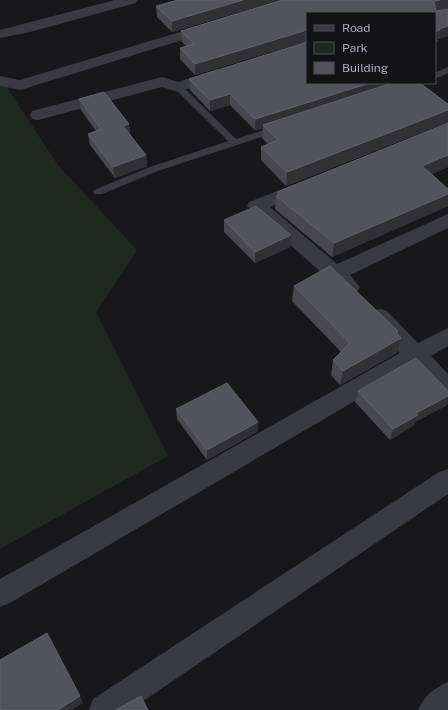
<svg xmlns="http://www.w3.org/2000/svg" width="448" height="710" font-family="'Public Sans',sans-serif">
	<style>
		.green { fill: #1f2821 }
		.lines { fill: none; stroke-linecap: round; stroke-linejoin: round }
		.lane { fill: #3a3a41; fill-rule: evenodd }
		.street { fill: #3a3a41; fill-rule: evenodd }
		.wall { fill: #49484f }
		.shaded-wall { fill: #313035 }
		.building { fill: #53535b; stroke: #61616a }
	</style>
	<rect width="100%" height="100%" fill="#18171a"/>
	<path class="green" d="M0 77 58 165 137 250 96 312 168 456 0 549Z"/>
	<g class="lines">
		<g class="lane">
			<path d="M448 67V73L435 79V73Z"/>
			<path d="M178 84 181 85 236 139 279 125 284 128 283 130 158 171 102 194H94L93 192 94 190 150 167 228 141 175 89 173 87Z"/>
		</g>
		<g class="street">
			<path d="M115 0H138L136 3 30 32 0 38V30Z"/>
			<path d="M210 23 215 24 217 27 215 30 27 88 21 90 0 86V76L20 80Z"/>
			<path d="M218 69 224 71 226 74 224 77 178 92 162 87 38 120 32 119 30 115 32 111 162 77 178 82Z"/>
			<path d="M303 181 309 183 312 187 309 191 270 207 337 264 448 214V228L350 275 360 287 357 292 350 294 343 292 247 206 249 202Z"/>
			<path d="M380 309 387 311 418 343 448 328V346L431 356 448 374V398L440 395 413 367 10 603 0 607V579L400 353 369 317 373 311Z"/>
			<path d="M448 469V494L130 710H89L93 699 439 472Z"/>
			<path d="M448 682V710H418C424 696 434 688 448 682Z"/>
		</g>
	</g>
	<g class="wall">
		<path d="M178 0H278L172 32 157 17 156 6Z"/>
		<path d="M282 0H448V8L436 11 448 9V36L438 39V41L435 42V13H307V41L195 75 180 59V48L186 46 182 42 181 31Z"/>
		<path d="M189 79 448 104V122L286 186 261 160V147L268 144 262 138 263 128 255 130 230 105 210 111 190 90Z"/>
		<path d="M79 99 129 124 130 135 146 155 147 166 115 178 90 145 88 134 96 131 81 110Z"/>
		<path d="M448 167 432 174 448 189V206L332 257 275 209 276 196 277 195V192Z"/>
		<path d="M224 220 291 235 290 247 255 263 224 232Z"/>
		<path d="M294 286 398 331 397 334 401 338 397 353 340 385 331 375 333 360 341 352 292 301Z"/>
		<path d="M358 391 447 405 415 422 414 425 390 440 355 402Z"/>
		<path d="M176 409 258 422 257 432 207 460 177 419Z"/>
	</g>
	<g class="shaded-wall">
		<path d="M243 0H278L172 32V21Z"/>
		<path d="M440 0H448V8L432 12 434 1Z"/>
		<path d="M448 26V36L438 39V41L435 42V32L438 29Z"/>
		<path d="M307 30V41L195 75V64Z"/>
		<path d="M370 83H401L263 125V128L255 130V119Z"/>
		<path d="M230 94V105L210 111V100Z"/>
		<path d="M448 110V122L286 186 287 172Z"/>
		<path d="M129 124 130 136 123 126Z"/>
		<path d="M146 155 147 166 115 178 113 167Z"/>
		<path d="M448 155V167L419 180 422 166Z"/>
		<path d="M448 194V206L332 257 334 243Z"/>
		<path d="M291 235 290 247 255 263V252Z"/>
		<path d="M398 331 395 342 401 338 397 353 340 385 343 371Z"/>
		<path d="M448 396V402L447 405 415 422 414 425 390 440 393 429 416 413Z"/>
		<path d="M258 422 257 432 207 460V450Z"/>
		<path d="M80 696 83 703 72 710H58Z"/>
	</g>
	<g class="building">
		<path d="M178 0H243L172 21 156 6Z"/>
		<path d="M282 0H440L434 1 436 11 448 9V26L438 29 440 30 435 32V13H307V30L195 64 180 48 194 44 181 31Z"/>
		<path d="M307 42V83H370L255 119 230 94 210 100 189 79Z"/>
		<path d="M392 83H420L448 104V110L287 172 261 147 278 140 263 125Z"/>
		<path d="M104 92 129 124 123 126 146 155 113 167 88 134 101 129 79 99Z"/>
		<path d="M448 123V155L422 166 448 189V194L334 243 276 196 280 194 277 192Z"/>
		<path d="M256 206 291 235 255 252 224 220Z"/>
		<path d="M330 266 398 331 396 332 401 338 343 371 333 360 350 343 294 286Z"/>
		<path d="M416 358 448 391V396L416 413 418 415 393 429 358 391Z"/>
		<path d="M227 383 258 422 207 450 176 409Z"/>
		<path d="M47 633 80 696 58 710H0V660Z"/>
		<path d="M141 696 148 710H116Z"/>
	</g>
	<rect x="306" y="12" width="130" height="72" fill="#131215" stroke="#4f5057"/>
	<rect x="314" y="25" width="20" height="6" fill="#3a3a41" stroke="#4f5057"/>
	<text x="342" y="32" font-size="12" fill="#a8acbb">Road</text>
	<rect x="314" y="42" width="20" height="12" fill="#1f2821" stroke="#4f5057"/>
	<text x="342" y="52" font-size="12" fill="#a8acbb">Park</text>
	<rect x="314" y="62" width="20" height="12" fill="#53535b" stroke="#4f5057"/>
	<text x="342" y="72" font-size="12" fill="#a8acbb">Building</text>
</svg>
